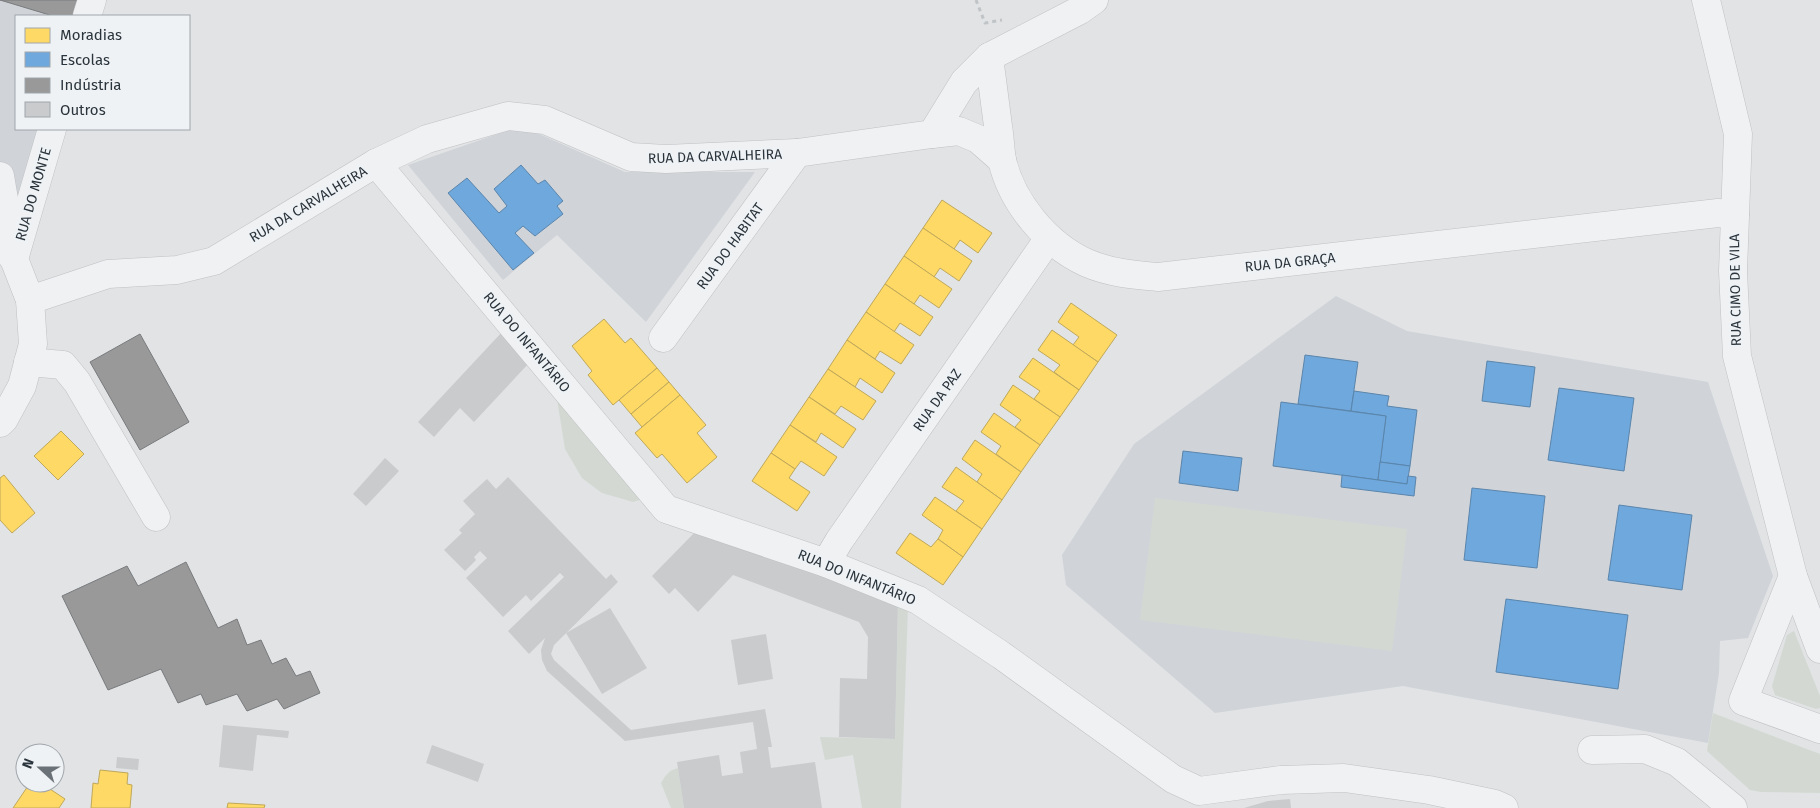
<svg xmlns="http://www.w3.org/2000/svg" width="1820" height="808" font-family="'Fira Sans',sans-serif">
	<style>
		.built { fill: #d0d3d8 }
		.green { fill: #d3d9d2 }
		.homes { fill: #ffd966; stroke: #bfa859 }
		.schools { fill: #6fa8dc; stroke: #5a85ac }
		.industry { fill: #999; stroke: #787b7d }
		.building { fill: #c9cbcd }
		.lines { fill: none; stroke-linecap: round; stroke-linejoin: round }
		.minor-casing { stroke: #bfc1c3; stroke-width: 29 }
		.path { stroke: #c1c4c6; stroke-width: 3; stroke-dasharray: 4 4; stroke-linecap: butt }
		.minor { stroke: #f0f1f3; stroke-width: 28 }
		.labels { text-anchor: middle; stroke-width: 5; stroke-linejoin: round; paint-order: stroke }
		.street-label { font-size: 14px; fill: #2a343c; stroke: #eff2f5 }
	</style>
	<rect width="100%" height="100%" fill="#e1e3e5"/>
	<g class="built">
		<path d="M0 0H78L74 16H16V129H41L21 199H0Z"/>
		<path d="M521 126 625 172H755L646 322 557 235 503 280 408 165Z"/>
		<path d="M1336 296 1407 331 1708 382 1773 576 1748 638 1720 641 1719 673 1708 743 1403 686 1215 713 1066 585 1062 555 1134 444Z"/>
	</g>
	<g class="green">
		<path d="M557 399 642 499 633 502 602 493 582 478 565 449Z"/>
		<path d="M1155 498 1407 529 1392 651 1140 620Z"/>
		<path d="M898 603 908 607 901 808H862L853 755 825 760 820 737 895 739Z"/>
		<path d="M1794 631 1820 696V708L1816 709 1775 695 1772 686 1787 635Z"/>
		<path d="M1713 713 1820 754V793L1761 792 1750 790 1707 751Z"/>
		<path d="M678 768 684 808H671L661 783C665 776 669 770 678 768Z"/>
	</g>
	<g class="homes">
		<path d="M942 200 992 233 978 253 960 240 954 249 923 228Z"/>
		<path d="M923 228 972 261 959 281 940 268 934 277 904 256Z"/>
		<path d="M904 256 952 289 939 308 920 295 914 304 885 284Z"/>
		<path d="M885 284 933 317 920 336 900 323 894 332 866 312Z"/>
		<path d="M1071 303 1117 335 1098 362 1073 345 1079 337 1058 322Z"/>
		<path d="M866 312 914 345 901 364 880 351 875 359 847 340Z"/>
		<path d="M604 319 625 343 631 338 657 368 613 405 588 375 592 371 572 346Z"/>
		<path d="M1052 330 1098 362 1079 390 1054 372 1060 365 1038 350Z"/>
		<path d="M847 340 895 373 882 393 860 378 855 387 828 369Z"/>
		<path d="M1033 358 1079 390 1060 417 1034 399 1040 391 1019 377Z"/>
		<path d="M657 368 669 382 631 414 619 400Z"/>
		<path d="M828 369 876 401 863 420 841 406 835 414 809 397Z"/>
		<path d="M669 382 680 395 642 427 631 414Z"/>
		<path d="M1013 385 1060 417 1040 445 1015 427 1021 420 1000 405Z"/>
		<path d="M680 395 706 425 697 433 717 457 687 483 662 454 657 458 635 433Z"/>
		<path d="M809 397 856 429 843 448 821 433 816 442 790 425Z"/>
		<path d="M994 413 1040 445 1021 472 996 454 1001 446 981 432Z"/>
		<path d="M790 425 837 457 824 476 801 461 795 469 771 453Z"/>
		<path d="M61 431 84 454 58 480 34 456Z"/>
		<path d="M975 440 1021 472 1002 500 977 482 982 474 962 459Z"/>
		<path d="M771 453 795 469 789 478 810 492 797 511 752 481Z"/>
		<path d="M956 467 1002 500 982 529 956 511 964 501 942 487Z"/>
		<path d="M4 475 35 513 12 533 0 520V478Z"/>
		<path d="M935 497 982 529 963 557 938 539 943 530 922 515Z"/>
		<path d="M910 533 931 547 938 539 963 557 943 585 896 553Z"/>
		<path d="M100 770 128 773 127 784 132 785 130 808H91L93 783 98 784Z"/>
		<path d="M30 783H41L65 799 59 808H13Z"/>
		<path d="M228 803 265 805 264 808H227Z"/>
	</g>
	<g class="schools">
		<path d="M521 165 538 184 545 180 563 201 557 206 563 214 535 236 523 226 515 233 534 253 513 270 448 193 467 178 499 213 507 206 494 189Z"/>
		<path d="M1305 355 1358 362 1351 411 1298 404Z"/>
		<path d="M1487 361 1535 367 1530 407 1482 401Z"/>
		<path d="M1559 388 1634 398 1624 471 1548 460Z"/>
		<path d="M1354 391 1389 396 1387 406 1417 410 1410 466 1380 462 1386 416 1351 411Z"/>
		<path d="M1281 402 1386 416 1378 480 1273 466Z"/>
		<path d="M1183 451 1242 458 1238 491 1179 483Z"/>
		<path d="M1380 462 1410 466 1407 484 1378 480Z"/>
		<path d="M1342 475 1407 484 1408 476 1416 477 1414 496 1341 487Z"/>
		<path d="M1472 488 1545 496 1537 568 1464 560Z"/>
		<path d="M1619 505 1692 515 1682 590 1608 580Z"/>
		<path d="M1506 599 1628 615 1618 689 1496 672Z"/>
	</g>
	<g class="industry">
		<path d="M0 0H78L74 16H53Z"/>
		<path d="M140 334 189 422 140 450 90 362Z"/>
		<path d="M186 562 218 628 237 619 247 645 261 640 272 664 286 658 296 676 310 671 320 693 284 709 277 699 247 711 237 694 206 705 201 694 178 703 161 669 108 690 62 596 127 566 138 586Z"/>
	</g>
	<g class="building">
		<path d="M503 331 529 363 474 422 460 408 434 437 418 422Z"/>
		<path d="M385 458 399 471 366 506 353 494Z"/>
		<path d="M508 477 606 579 611 574 618 582 554 645 551 654 554 660 631 730 765 709 772 747H768L771 768 815 762 822 808H684L677 762 719 755 722 776 743 773 740 752 757 749 753 722 625 741 547 671 542 660 541 650 545 638 529 654 508 631 564 577 560 573 531 601 526 595 503 617 466 578 487 558 480 551 474 557 476 560 465 571 444 550 462 533 459 530 475 514 463 501 487 479 496 489Z"/>
		<path d="M698 529 898 603 895 739 839 737 840 678 867 679 868 637 859 622 733 575 698 612 675 588 669 594 652 576Z"/>
		<path d="M610 608 647 668 602 694 566 633Z"/>
		<path d="M766 634 773 679 738 685 731 640Z"/>
		<path d="M223 725 289 731 288 738 257 735 253 771 219 767Z"/>
		<path d="M432 745 484 764 478 782 426 763Z"/>
		<path d="M117 757 139 759 138 770 116 768Z"/>
		<path d="M1290 799 1291 808H1244L1268 801Z"/>
	</g>
	<g class="lines">
		<defs>
			<g id="minor">
				<path d="M1706 0 1738 134 1733 271 1737 356 1793 576 1820 649"/>
				<path d="M87 16 92 0"/>
				<path d="M989 57C992 80 995 103 998 126 1000 137 1000 149 1002 160 1012 203 1047 245 1087 263 1110 273 1135 275 1158 277L1718 213 1735 214"/>
				<path d="M932 134 959 131 978 139 1002 160"/>
				<path d="M376 163 666 509 826 563 918 600 1001 655 1173 779 1199 791 1281 780 1344 778 1429 790 1495 804 1504 808"/>
				<path d="M0 176 13 252"/>
				<path d="M0 242 14 259 30 300 33 344 22 386 4 419 0 423"/>
				<path d="M14 259 52 129"/>
				<path d="M30 300 108 274 177 270 214 261 376 163 427 139 508 116 545 120 631 157 666 159 797 153 932 134 964 82 989 57 1080 10 1094 0"/>
				<path d="M663 338 797 153"/>
				<path d="M28 362 63 365 77 382 156 517"/>
				<path d="M826 563 839 541 1049 238"/>
				<path d="M1793 576 1743 701 1820 729"/>
				<path d="M1592 750 1645 749 1677 762 1733 808"/>
			</g>
		</defs>
		<use href="#minor" class="minor-casing"/>
		<path class="path" d="M976 0 985 23 1002 20"/>
		<use href="#minor" class="minor"/>
	</g>
	<g class="labels">
		<g class="street-label">
			<text transform="translate(715 156) rotate(-2)" y="5">RUA DA CARVALHEIRA</text>
			<text transform="translate(33 194) rotate(-74)" y="5">RUA DO MONTE</text>
			<text transform="translate(308 204) rotate(-31)" y="5">RUA DA CARVALHEIRA</text>
			<text transform="translate(730 246) rotate(-54)" y="5">RUA DO HABITAT</text>
			<text transform="translate(1290 262) rotate(-6)" y="5">RUA DA GRAÇA</text>
			<text transform="translate(1735 290) rotate(-91)" y="5">RUA CIMO DE VILA</text>
			<text transform="translate(527 342) rotate(50)" y="5">RUA DO INFANTÁRIO</text>
			<text transform="translate(937 400) rotate(-55)" y="5">RUA DA PAZ</text>
			<text transform="translate(857 577) rotate(22)" y="5">RUA DO INFANTÁRIO</text>
		</g>
	</g>
	<rect x="15" y="15" width="175" height="115" fill="#eff2f5" stroke="#a0a6ab"/>
	<rect x="25" y="28" width="25" height="15" fill="#ffd966" stroke="#a0a6ab"/>
	<text x="60" y="40" font-size="15" fill="#2a343c">Moradias</text>
	<rect x="25" y="52" width="25" height="15" fill="#6fa8dc" stroke="#a0a6ab"/>
	<text x="60" y="65" font-size="15" fill="#2a343c">Escolas</text>
	<rect x="25" y="78" width="25" height="15" fill="#999999" stroke="#a0a6ab"/>
	<text x="60" y="90" font-size="15" fill="#2a343c">Indústria</text>
	<rect x="25" y="102" width="25" height="15" fill="#c9cbcd" stroke="#a0a6ab"/>
	<text x="60" y="115" font-size="15" fill="#2a343c">Outros</text>
	<g transform="translate(40 768) rotate(291)"><circle r="24" fill="#eff2f5" stroke="#a0a6ab"/>
	<path d="M0-4L9 19L0 12L-9 19Z" fill="#6a7177"/>
	<text y="-8" font-size="14" font-weight="bold" text-anchor="middle" fill="#2a343c">N</text>
	</g>
</svg>
